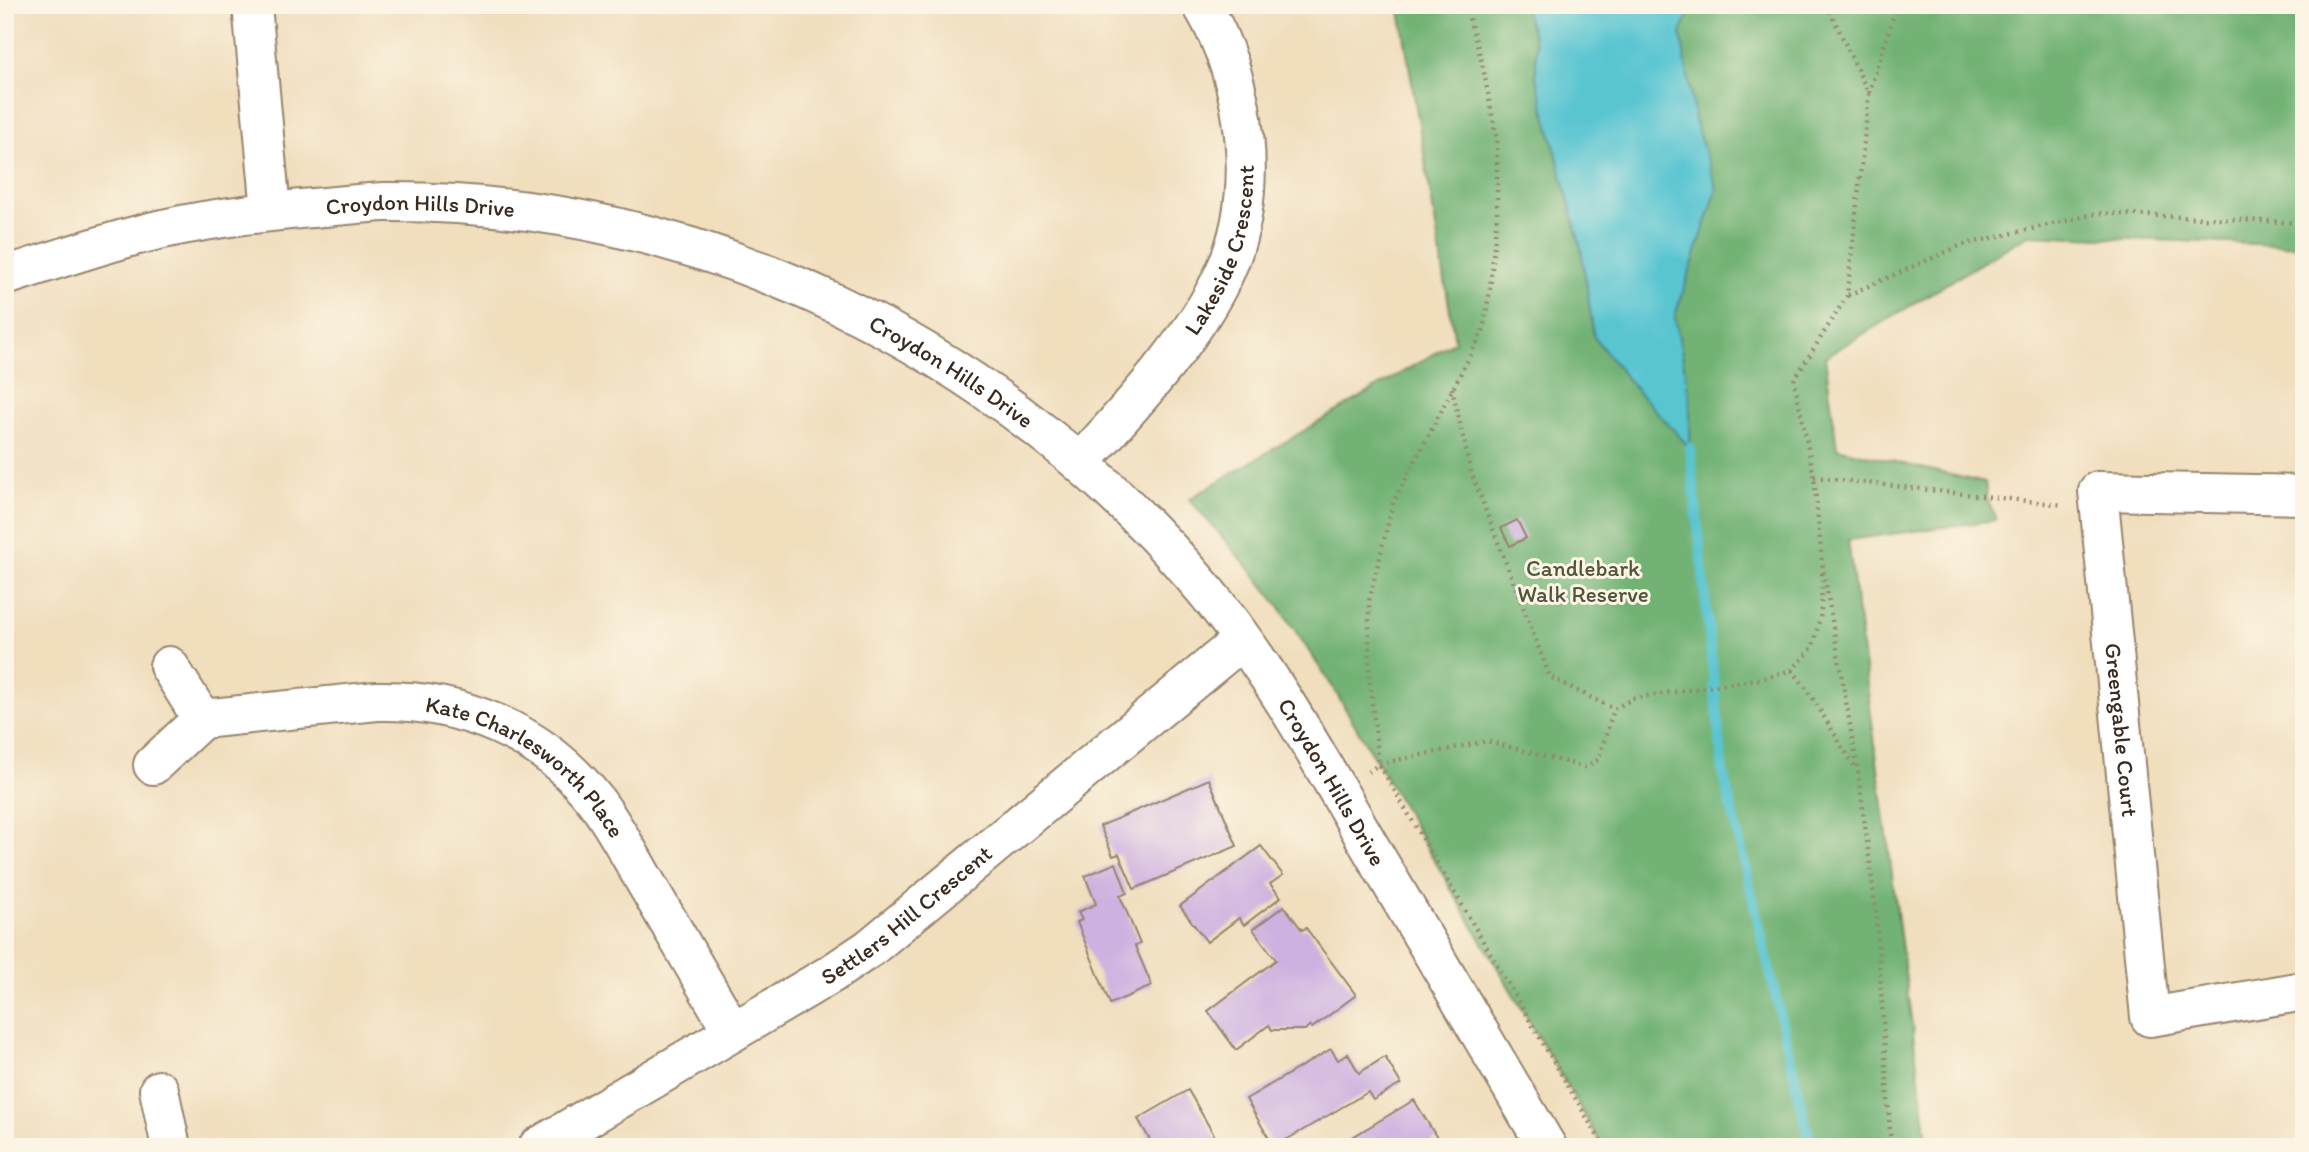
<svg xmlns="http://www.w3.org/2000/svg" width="2309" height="1152" font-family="Itim,sans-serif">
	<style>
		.forest { fill: #72b274; stroke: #566e49; stroke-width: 2 }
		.water { fill: #59c5d1; stroke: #4a7878; stroke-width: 2 }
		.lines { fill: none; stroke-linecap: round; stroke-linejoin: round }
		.stream { stroke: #59c5d1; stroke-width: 10 }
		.building { fill: #cdb1e0 }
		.minor-casing { stroke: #96846e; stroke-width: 42 }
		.path { stroke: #96846e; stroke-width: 4.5; stroke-dasharray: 2 5; stroke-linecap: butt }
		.minor { stroke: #fff; stroke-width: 38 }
		.labels { text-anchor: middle; stroke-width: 6; stroke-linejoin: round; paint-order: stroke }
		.street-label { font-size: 23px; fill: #3b2a1e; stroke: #fcf5e5 }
		.park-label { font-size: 23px; fill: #505438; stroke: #fcf5e5 }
	</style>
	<rect width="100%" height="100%" fill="#fcf5e5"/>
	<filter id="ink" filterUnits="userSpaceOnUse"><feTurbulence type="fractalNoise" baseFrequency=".0143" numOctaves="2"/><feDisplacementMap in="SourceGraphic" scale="14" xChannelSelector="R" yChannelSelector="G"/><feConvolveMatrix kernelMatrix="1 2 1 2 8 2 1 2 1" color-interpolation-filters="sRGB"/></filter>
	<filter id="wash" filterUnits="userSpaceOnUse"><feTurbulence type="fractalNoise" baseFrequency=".00686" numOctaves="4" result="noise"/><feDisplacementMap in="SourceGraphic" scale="28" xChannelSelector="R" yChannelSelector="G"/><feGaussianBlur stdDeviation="1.57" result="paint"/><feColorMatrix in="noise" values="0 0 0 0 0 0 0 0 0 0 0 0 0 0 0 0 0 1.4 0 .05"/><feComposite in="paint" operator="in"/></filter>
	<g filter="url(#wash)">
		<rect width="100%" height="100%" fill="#f0debd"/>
		<path class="forest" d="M1399 5H2304V246L2028 235 1825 357 1837 448 1985 483 1987 499 1996 520 1848 540 1928 1147H1603L1332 686 1279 606 1249 568 1189 499 1455 341Z"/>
		<path class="water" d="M1529 5H1692L1681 34 1696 126 1717 189 1675 316 1690 398V448L1632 385 1594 337 1581 248 1536 77V45L1525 11Z"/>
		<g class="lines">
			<path class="stream" d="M1690 448 1723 772 1811 1147"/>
		</g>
		<g id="blocks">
			<g class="building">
				<path d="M1517 520 1526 538 1510 546 1501 528Z"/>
				<path d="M1209 779 1237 846 1134 889 1119 854 1113 856 1100 826Z"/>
				<path d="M1261 846 1283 875 1270 884 1281 897 1244 925 1239 918 1207 942 1180 906Z"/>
				<path d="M1116 863 1127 893 1120 896 1140 944 1135 946 1152 986 1110 1004 1077 922 1082 920 1078 912 1096 904 1085 876Z"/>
				<path d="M1284 906 1302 930 1306 928 1356 995 1312 1028 1310 1025 1305 1030H1272L1269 1025 1236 1050 1208 1011 1276 960 1253 929Z"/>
				<path d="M1331 1049 1338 1060 1348 1054 1359 1073 1385 1057 1401 1084 1373 1100 1368 1092 1274 1147 1246 1099Z"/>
				<path d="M1188 1090 1221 1147H1165L1163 1143 1154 1147 1138 1119Z"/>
				<path d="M1414 1100 1437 1138 1422 1147H1336Z"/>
			</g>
		</g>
	</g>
	<g filter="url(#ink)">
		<use href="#blocks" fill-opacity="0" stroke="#96846e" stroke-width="2"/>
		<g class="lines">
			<defs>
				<g id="minor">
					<path d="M252 5 271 211"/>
					<path id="s1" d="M5 276C49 262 93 247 138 235 199 219 262 212 325 207 345 205 365 203 384 202 699 199 1002 348 1203 588 1269 667 1319 758 1370 847 1429 947 1488 1047 1547 1147"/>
					<path id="s2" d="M1081 462C1130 407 1191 343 1223 276 1262 194 1248 81 1202 5"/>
					<path id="s3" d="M2304 495 2098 491 2150 1017 2304 991"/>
					<path id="s4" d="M202 719 377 701C461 699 542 732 595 800 616 827 632 860 650 890 678 938 705 985 733 1032"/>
					<path d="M153 765 202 719 169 666"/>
					<path d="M159 1090 171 1147"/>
					<path id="s5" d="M538 1147 831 974 870 948 1242 640"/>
				</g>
			</defs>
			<use href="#minor" class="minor-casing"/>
			<g class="path">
				<path d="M1465 5 1482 62 1497 141V214L1490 289 1483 331 1393 503 1369 601V675L1379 764 1604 1147"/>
				<path d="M1827 5 1869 94 1847 296 1794 380 1814 477 1822 562 1858 771 1876 911 1891 1147"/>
				<path d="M1869 93 1897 5"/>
				<path d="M1848 295 1962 245 2099 213 2304 223"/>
				<path d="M1452 388 1471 472 1550 677 1614 709"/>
				<path d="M1814 477 2063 505"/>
				<path d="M1792 670C1817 700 1834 737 1857 769"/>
				<path d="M1368 772 1379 764 1487 741 1584 767 1598 760 1614 709 1634 698 1760 679 1792 670 1813 647 1821 613 1822 573"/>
			</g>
			<use href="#minor" class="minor"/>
		</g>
	</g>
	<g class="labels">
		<g class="street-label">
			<text dy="8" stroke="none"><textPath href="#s1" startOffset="424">Croydon Hills Drive</textPath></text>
			<text dy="8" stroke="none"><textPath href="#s2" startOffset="259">Lakeside Crescent</textPath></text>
			<text dy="8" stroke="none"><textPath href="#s1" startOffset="989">Croydon Hills Drive</textPath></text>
			<text dy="8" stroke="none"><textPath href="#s3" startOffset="446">Greengable Court</textPath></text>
			<text dy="8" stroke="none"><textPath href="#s4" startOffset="346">Kate Charlesworth Place</textPath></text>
			<text dy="8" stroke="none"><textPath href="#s1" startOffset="1556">Croydon Hills Drive</textPath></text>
			<text dy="8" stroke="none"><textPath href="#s5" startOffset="436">Settlers Hill Crescent</textPath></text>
		</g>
		<g class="park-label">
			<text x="1583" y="576">Candlebark<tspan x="1583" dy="26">Walk Reserve</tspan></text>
		</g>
	</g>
	<rect width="2309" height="1152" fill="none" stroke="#fcf5e5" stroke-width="28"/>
</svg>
